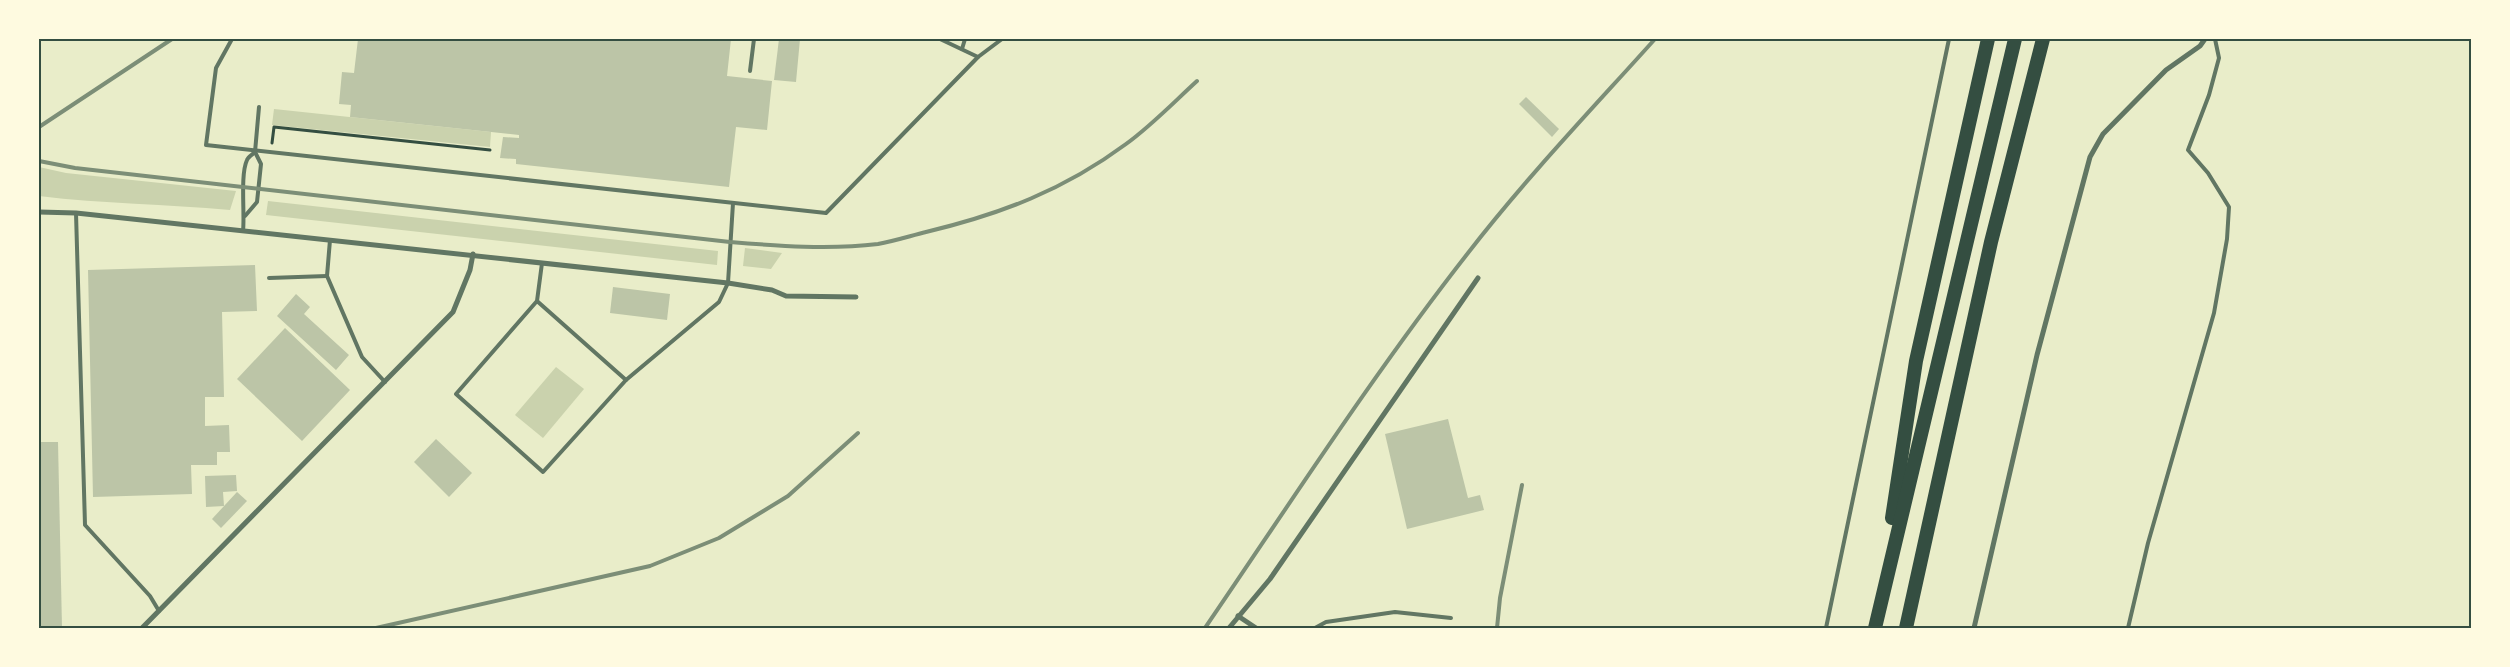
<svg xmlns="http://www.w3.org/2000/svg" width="2510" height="667" font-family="Mulish,sans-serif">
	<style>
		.green { fill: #cad2ad }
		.building { fill: #bcc5a7 }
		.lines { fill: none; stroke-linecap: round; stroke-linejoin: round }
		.path { stroke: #344e41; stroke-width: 3 }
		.service { stroke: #617663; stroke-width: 4 }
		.minor { stroke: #617663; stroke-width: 5 }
		.trunk { stroke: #344e41; stroke-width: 14 }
		.rail { stroke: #7c8e77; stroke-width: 4 }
		.neatline { fill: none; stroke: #344e41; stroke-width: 2 }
	</style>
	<rect width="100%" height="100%" fill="#e9edc9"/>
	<g class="green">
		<path d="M274 109 491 132 490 147 272 125Z"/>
		<path d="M39 167 66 173 236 191 230 210C166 204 103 204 39 196Z"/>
		<path d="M268 201 718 251 717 265 266 215Z"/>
		<path d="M745 248 782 253 771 269 743 266Z"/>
		<path d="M556 367 584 389 543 438 515 415Z"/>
	</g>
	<g class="building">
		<path d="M358 39H731L727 76 772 81 767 130 736 127 729 187 516 164V159L500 158 503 137 519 138V135L350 117 351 105 339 104 342 72 354 73Z"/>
		<path d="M779 39H800L796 82 774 80Z"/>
		<path d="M1526 97 1559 129 1552 137 1519 104Z"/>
		<path d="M255 265 257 311 222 312 224 397H205V426L229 425 230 452H217V465H191L192 494 93 497 88 270Z"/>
		<path d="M613 287 670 294 667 320 610 313Z"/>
		<path d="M296 294 310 307 304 314 349 355 336 370 277 316Z"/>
		<path d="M285 328 350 390 302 441 237 379Z"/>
		<path d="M1448 419 1468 498 1480 495 1484 510 1407 529 1385 434Z"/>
		<path d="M436 439 472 473 449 497 414 462Z"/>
		<path d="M39 442H58L62 628H39Z"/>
		<path d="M236 475 237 491 223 492 224 506 206 507 205 476Z"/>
		<path d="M237 492 247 501 221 528 212 519Z"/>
	</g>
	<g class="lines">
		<path class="path" d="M272 143 274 127 490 150"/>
		<g class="service">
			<path d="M232 39 216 68 206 145 826 213 978 57 1002 39"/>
			<path d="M940 39 978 57"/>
			<path d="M962 49 965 39"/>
			<path d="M750 71 754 39"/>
			<path d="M76 213 85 525 150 596 159 611"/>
			<path d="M245 216 257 202 261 164 255 152 259 107"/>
			<path d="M243 231C245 214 240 175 247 160 248 157 253 154 255 152"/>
			<path d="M330 240 327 276 362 357 385 382"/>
			<path d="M269 278 327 276"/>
			<path d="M537 301 626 380 543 472 456 394 537 301 542 263"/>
			<path d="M626 380 719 302 728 283 733 203"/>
			<path d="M1315 628 1326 622 1395 612 1451 618"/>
			<path d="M1826 628 1949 39"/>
			<path d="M2128 628 2148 543 2214 313 2227 239 2229 207 2208 173 2188 150 2209 95 2219 58 2215 39"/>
		</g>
		<g class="minor">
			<path d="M39 212 76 213 728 283 772 290 786 296 856 297"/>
			<path d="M1238 616 1256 628"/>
			<path d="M142 628 453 312 470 270 473 254"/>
			<path d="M1229 628 1270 579 1478 278"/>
			<path d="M1974 628 2037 355 2090 157 2103 134 2166 70 2200 46 2205 39"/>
		</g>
		<g class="trunk">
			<path d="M1892 518 1916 361 1988 39"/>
			<path d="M1875 628 2015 39"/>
			<path d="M1906 628 1991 242 2043 39"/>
		</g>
		<g class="rail">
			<path d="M39 127 172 39"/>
			<path d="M39 161 75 168 730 242C779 246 829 250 878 244 894 241 910 236 926 232 1001 214 1064 190 1126 144 1151 126 1174 102 1197 81"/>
			<path d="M376 628 650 566 719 538 788 496 858 433"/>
			<path d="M1205 628C1291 502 1374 373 1468 253 1526 178 1592 109 1655 39"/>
			<path d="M1497 628 1500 598 1522 485"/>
		</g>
	</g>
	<rect width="2510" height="667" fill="none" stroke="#fefae0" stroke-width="80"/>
	<rect x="40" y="40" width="2430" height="587" class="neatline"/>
</svg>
